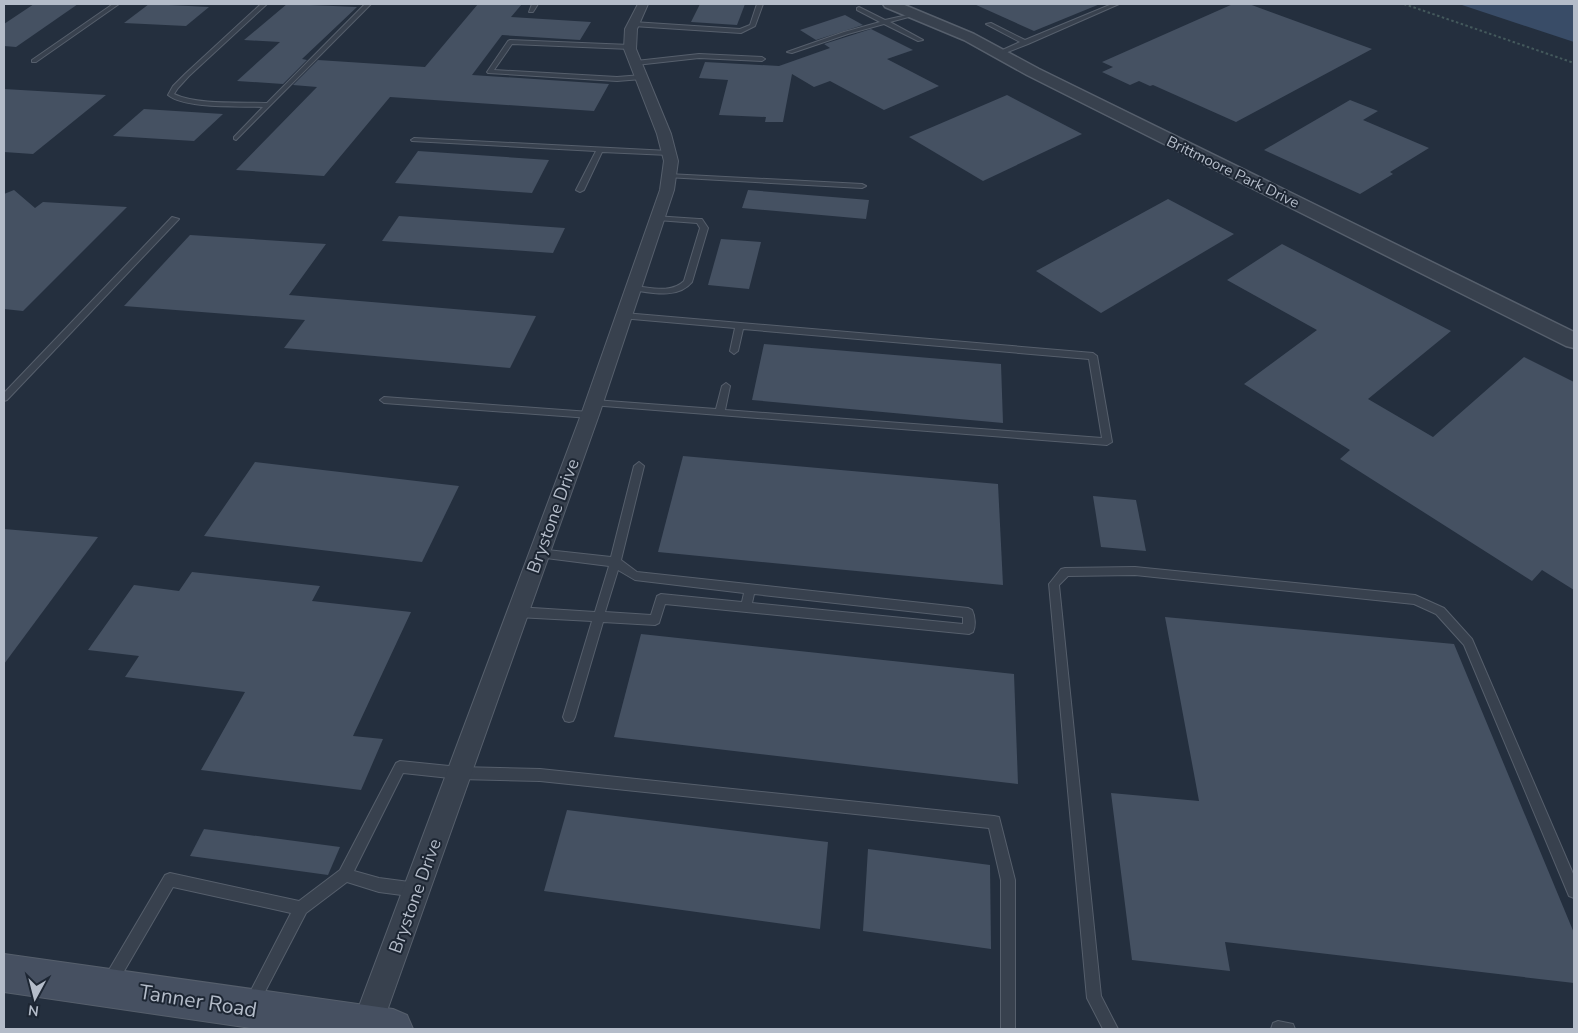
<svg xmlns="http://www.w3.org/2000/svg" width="1578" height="1033" font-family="'Nunito Sans',sans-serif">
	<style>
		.water { fill: #394c67 }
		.building { fill: #455162 }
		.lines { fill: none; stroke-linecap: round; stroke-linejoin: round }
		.service-casing { stroke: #565f6c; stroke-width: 2 }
		.minor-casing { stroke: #565f6c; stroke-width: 2 }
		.tertiary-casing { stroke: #565f6c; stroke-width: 3 }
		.secondary-casing { stroke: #565f6c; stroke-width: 2 }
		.path { stroke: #44595c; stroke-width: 2; stroke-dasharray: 2.5 2.5; stroke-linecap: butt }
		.service { fill: #38414e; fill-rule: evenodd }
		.minor { fill: #38414e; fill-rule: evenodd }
		.tertiary { fill: #38414e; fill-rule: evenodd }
		.secondary { fill: #465061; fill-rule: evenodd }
		.labels { text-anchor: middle; stroke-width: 4; stroke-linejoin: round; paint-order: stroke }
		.far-street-label { font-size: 15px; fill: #b4bcc9; stroke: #1d2633 }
		.street-label { font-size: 18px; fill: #b4bcc9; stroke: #1d2633 }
		.near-street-label { font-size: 21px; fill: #b4bcc9; stroke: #1d2633 }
	</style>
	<rect width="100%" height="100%" fill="#242f3e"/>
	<path class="water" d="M1459 4H1574V42Z"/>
	<g class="building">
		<path d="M34 4H78L16 47 4 46V24Z"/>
		<path d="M149 4 209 7 186 26 124 23Z"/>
		<path d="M287 4 357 7 302 59 307 60 283 84 237 81 280 42 244 40Z"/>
		<path d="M478 4H522L511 17 591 22 580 40 502 35 472 75 609 84 594 111 390 97 324 176 236 170 317 87 293 85 318 60 425 67Z"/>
		<path d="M700 4H745L737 25 691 22Z"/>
		<path d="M974 4H1100L1034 31Z"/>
		<path d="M1233 4H1249L1372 49 1236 122 1153 85 1150 86 1139 81 1130 85 1102 72 1113 67 1102 62Z"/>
		<path d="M845 15 863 25 816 40 800 30Z"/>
		<path d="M871 29 913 50 887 59 939 86 884 110 830 81 814 87 792 74 783 122H765L766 117 719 115 728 80 699 78 705 62 779 66 830 48 824 44Z"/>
		<path d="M4 89 106 95 33 154 4 152Z"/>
		<path d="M1007 95 1082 134 983 181 909 137Z"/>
		<path d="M1350 100 1378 111 1363 120 1429 148 1390 172 1393 174 1360 194 1264 150Z"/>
		<path d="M144 109 223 114 194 141 113 136Z"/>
		<path d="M418 151 549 160 532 193 395 183Z"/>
		<path d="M14 190 35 208 43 202 127 207 23 311 4 309V194Z"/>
		<path d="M748 190 869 200 866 219 742 208Z"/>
		<path d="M1168 199 1234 234 1101 313 1036 271Z"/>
		<path d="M399 216 565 228 553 253 382 241Z"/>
		<path d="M190 235 326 244 289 295 536 316 510 368 284 348 305 320 124 306Z"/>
		<path d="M721 239 761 242 749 289 708 285Z"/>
		<path d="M1282 244 1451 331 1368 399 1433 437 1524 357 1574 382V590L1542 570 1532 581 1340 459 1350 450 1244 384 1317 330 1227 280Z"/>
		<path d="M764 344 1001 364 1003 423 752 400Z"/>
		<path d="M683 456 998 484 1003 585 658 552Z"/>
		<path d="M255 462 459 486 422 562 204 536Z"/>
		<path d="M1093 496 1136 500 1146 551 1101 547Z"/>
		<path d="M4 529 98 537 4 664Z"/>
		<path d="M192 572 320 586 312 601 411 612 353 736 383 739 361 790 201 770 245 692 125 677 139 656 88 650 134 585 179 591Z"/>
		<path d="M1165 617 1454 644 1574 933V983L1225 942 1230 971 1132 960 1111 793 1199 801Z"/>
		<path d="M641 634 1014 674 1018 784 614 737Z"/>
		<path d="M567 810 828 842 820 929 544 891Z"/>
		<path d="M204 829 340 847 328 875 190 856Z"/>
		<path d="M868 849 990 865 991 949 863 931Z"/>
	</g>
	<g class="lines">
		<defs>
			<g id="service">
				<path d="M113 4H119L36 62H32V60Z"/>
				<path d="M261 4H267L189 76 178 88 174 94C196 105 242 102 267 103L365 4H371L236 140 234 139V137L263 107C240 106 185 109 168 95L173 86 185 74Z"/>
				<path d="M532 4H538L533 12H529Z"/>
				<path d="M757 4H763L755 26 741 33 633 26 630 24 633 22 740 29 750 25Z"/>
				<path d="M1112 4H1119L1028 44 1000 55 997 53 998 52 1020 42 986 24 991 23 1025 40Z"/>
				<path d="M859 7 885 20 916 13V15L890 22 923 40 918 41 884 24 848 34 792 53 787 52 844 32 880 22 857 10V8Z"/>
				<path d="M510 40 630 45 633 47 630 49 512 44 494 70 617 77 642 75 645 77 642 79 617 81 488 73 487 72 508 41Z"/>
				<path d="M699 54 762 57 765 59 762 61 699 58 636 65 633 63 636 61Z"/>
				<path d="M414 138 669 151 672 153 669 155 602 152 584 190 580 192 576 190 596 151 412 141 411 140Z"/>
				<path d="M668 174 862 184 866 186 862 188 666 177V175Z"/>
				<path d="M654 216 699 219H702L708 228 692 282C678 299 653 293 633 290L629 288 633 286C649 287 671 294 684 281L700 228 697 223 657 220 653 218Z"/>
				<path d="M172 217 179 219 7 400 4 401V393Z"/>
				<path d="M624 313 1093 353 1097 356 1112 442 1107 445 591 405 590 403 594 400 716 409 722 386 726 383 730 386 725 410 1102 438 1089 359 743 329 738 351 734 354 730 351 735 328 621 318 620 316Z"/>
				<path d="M384 397 590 412 595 415 590 418 384 403 380 400Z"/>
				<path d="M639 462 644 466 621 560 637 572 968 608 972 610C975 616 976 626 973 632L969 634 665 604 659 623 655 625 603 622 575 717 573 721 569 722 565 721 563 717 592 621 517 617 513 615 512 612 513 609 517 607 595 612 609 566 538 557 534 556 533 553 534 550 538 549 611 557 634 466ZM618 570 635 580 744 593 742 602 661 594 657 596 651 615 605 612ZM754 594 963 617V624L752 603Z"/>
				<path d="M1135 567 1415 595 1444 608 1472 639 1574 876V898L1569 896 1464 645 1436 614 1414 604 1135 575 1068 576 1059 585 1101 996 1118 1029H1103L1087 998 1049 584 1061 569 1065 568Z"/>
				<path d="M400 761 459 767 540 769 994 816 999 817 1015 880V1029H1001V880L989 828 540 781 459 779 403 773 354 871 379 878 417 883 422 885 424 890 422 895 417 897 379 892 347 882 306 913 257 1007 252 1009 247 1007 245 1002 291 913 173 887 116 985 111 987 106 985 104 980 106 975 165 875 170 873 299 901 340 870 396 763Z"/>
				<path d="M1278 1021 1293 1024 1295 1029H1271L1273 1023Z"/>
			</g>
			<path id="minor" d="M638 4H648L637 29 636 49 671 134 678 161 674 190 600 412 382 1025 380 1029H354L352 1025 582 412 660 190 664 161 657 134 624 49 625 29Z"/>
			<path id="tertiary" d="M883 4H902L974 34 1039 69 1574 332V348L1566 346 1027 75 964 40 885 7Z"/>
			<path id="secondary" d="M4 954 393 1009 407 1015 413 1029H257L4 992Z"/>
		</defs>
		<use href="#service" class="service-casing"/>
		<use href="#minor" class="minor-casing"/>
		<use href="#tertiary" class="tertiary-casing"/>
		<use href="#secondary" class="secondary-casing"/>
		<path class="path" d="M1404 4 1574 63"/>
		<use href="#service" class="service"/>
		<use href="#minor" class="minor"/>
		<use href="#tertiary" class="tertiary"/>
		<use href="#secondary" class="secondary"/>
	</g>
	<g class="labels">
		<g class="far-street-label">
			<text transform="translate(1233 172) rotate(26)" y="5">Brittmoore Park Drive</text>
		</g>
		<g class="street-label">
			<text transform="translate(553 516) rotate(-70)" y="6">Brystone Drive</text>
			<text transform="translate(415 896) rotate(-70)" y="6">Brystone Drive</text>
		</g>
		<g class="near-street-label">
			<text transform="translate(198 1001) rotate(9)" y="7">Tanner Road</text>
		</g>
	</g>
	<rect width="1578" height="1033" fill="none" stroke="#b4bcc9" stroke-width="10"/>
	<g transform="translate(35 998) rotate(187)" stroke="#1d2633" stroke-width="4" paint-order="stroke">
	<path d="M0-4L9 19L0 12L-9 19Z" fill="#b4bcc9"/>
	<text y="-8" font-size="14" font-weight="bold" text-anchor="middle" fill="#b4bcc9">N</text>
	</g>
</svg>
